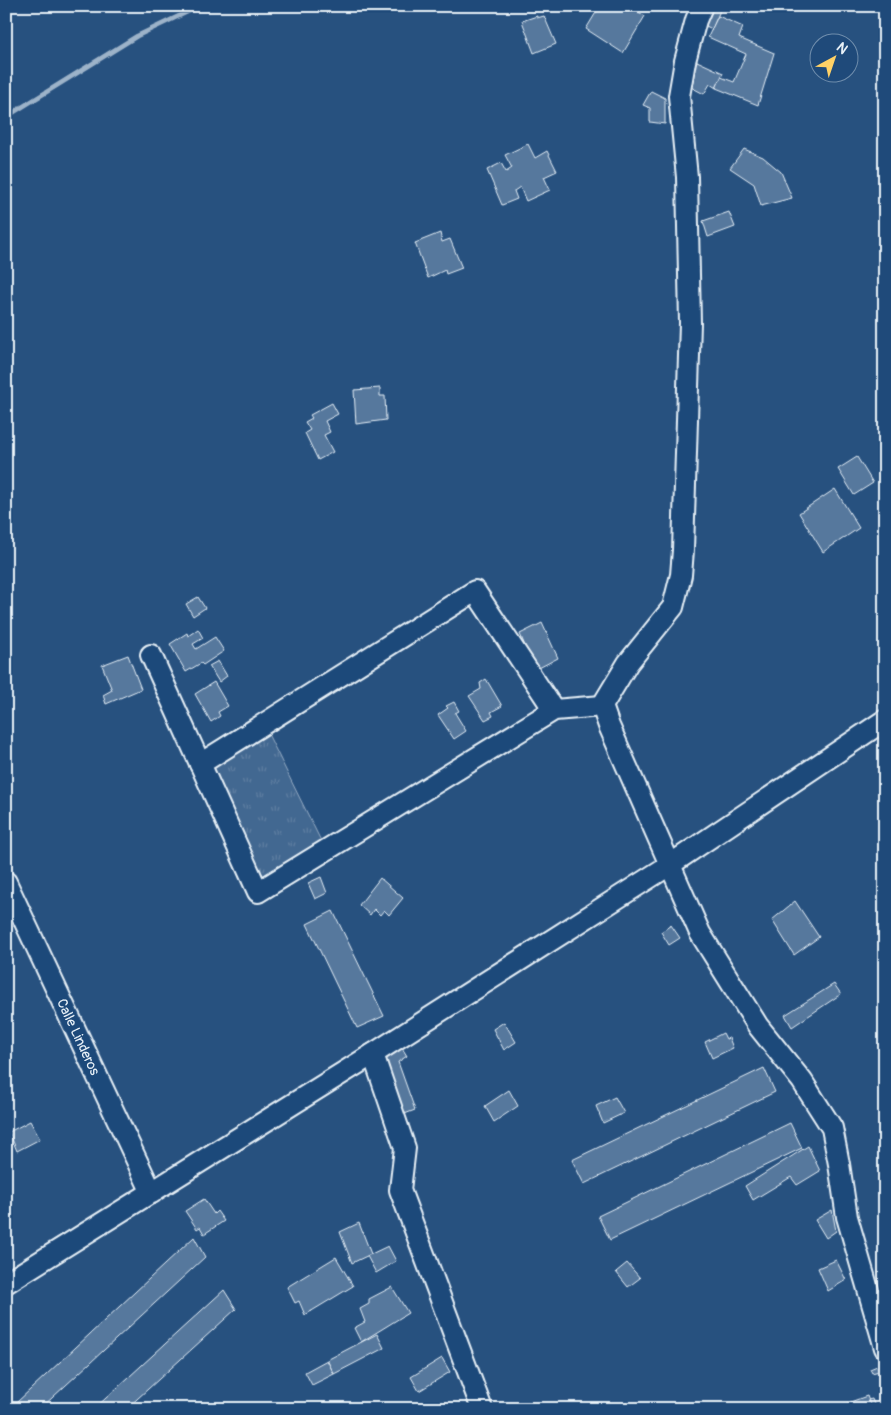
<svg xmlns="http://www.w3.org/2000/svg" width="891" height="1415" font-family="Pangolin,sans-serif">
	<style>
		.grass { fill: url(#grass-tufts); stroke: #96acc4 }
		.lines { fill: none; stroke-linecap: round; stroke-linejoin: round }
		.stream { stroke: #9db3c9; stroke-width: 4.5 }
		.building { fill: #57789d; stroke: #e8f1f8 }
		.minor-casing { stroke: #e8f1f8; stroke-width: 24 }
		.minor { stroke: #1f4a7a; stroke-width: 20 }
		.labels { text-anchor: middle; stroke-width: 4; stroke-linejoin: round; paint-order: stroke }
		.street-label { font-size: 14px; fill: #e8f1f8; stroke: #1f4a7a }
	</style>
	<defs>
		<pattern id="grass-tufts" width="24" height="20" patternUnits="userSpaceOnUse" patternTransform="scale(1.25)"><rect width="24" height="20" fill="#436891"/><path d="M3 7l-1-3M5 7V3M7 7l1-3M15 17l-1-3M17 17v-4M19 17l1-3" fill="none" stroke="#5e7ea1"/></pattern>
	</defs>
	<rect width="100%" height="100%" fill="#27517f"/>
	<filter id="ink" filterUnits="userSpaceOnUse"><feTurbulence type="fractalNoise" baseFrequency=".02" numOctaves="2"/><feDisplacementMap in="SourceGraphic" scale="10" xChannelSelector="R" yChannelSelector="G"/><feConvolveMatrix kernelMatrix="1 2 1 2 8 2 1 2 1" color-interpolation-filters="sRGB"/></filter>
	<g filter="url(#ink)">
		<path class="grass" d="M267 732 322 843 267 877 259 875 213 770 220 763Z"/>
		<g class="lines">
			<path class="stream" d="M6 117 137 36 200 6"/>
		</g>
		<g class="building">
			<path d="M600 6H629L645 16 623 53 586 29Z"/>
			<path d="M710 6H722L712 29 702 24Z"/>
			<path d="M537 16V18L544 16 556 44 534 53 522 21Z"/>
			<path d="M718 16 743 27 739 38 774 53 758 105 716 88 721 77 734 82 746 54 708 37Z"/>
			<path d="M697 61 723 73 716 88 710 84 704 94 687 85Z"/>
			<path d="M651 91 665 98V124L650 122V108L643 105Z"/>
			<path d="M528 144 535 158 547 151 557 171 544 177 550 190 526 201 520 187 514 191 517 199 502 205 487 170 501 163 506 172 512 168 505 155Z"/>
			<path d="M744 149 763 157 781 172 792 198 761 206 754 184 730 168Z"/>
			<path d="M729 212 735 227 708 237 703 221Z"/>
			<path d="M440 233 442 242 450 239 462 268 446 274 445 270 428 278 415 243Z"/>
			<path d="M380 388V396H385L386 420 356 424 354 390Z"/>
			<path d="M332 403 338 414 325 421 330 432 324 435 333 452 318 460 305 433 310 430 305 422 312 418 310 415Z"/>
			<path d="M857 457 873 483 854 495 838 469Z"/>
			<path d="M835 489 859 528 823 552 799 513Z"/>
			<path d="M198 597 205 608 193 616 186 604Z"/>
			<path d="M542 623 558 658 535 670 520 634Z"/>
			<path d="M198 629 203 638 193 644 196 649 215 637 224 651 203 665 201 663 186 672 170 644 187 633 188 636Z"/>
			<path d="M128 655 141 689 106 704 103 695 112 690 102 665Z"/>
			<path d="M218 661 227 676 219 682 209 666Z"/>
			<path d="M486 679 502 706 491 712 493 716 485 720 469 696 481 689 480 683Z"/>
			<path d="M214 682 228 706 218 712 220 716 211 722 195 694Z"/>
			<path d="M454 702 459 711 455 713 466 731 454 739 438 715 448 708 446 706Z"/>
			<path d="M321 877 327 893 315 899 308 883Z"/>
			<path d="M380 878 403 898 389 915 384 910 380 915 374 909 370 915 359 905Z"/>
			<path d="M795 901 819 937 794 955 772 920Z"/>
			<path d="M333 911 384 1016 357 1028 307 924Z"/>
			<path d="M671 925 680 938 669 945 661 932Z"/>
			<path d="M834 984 841 994 792 1027 785 1015Z"/>
			<path d="M504 1022 516 1042 504 1050 493 1029Z"/>
			<path d="M723 1033 726 1039 729 1038 733 1048 712 1058 705 1042Z"/>
			<path d="M399 1043 407 1056 398 1062 415 1110 402 1115 380 1056Z"/>
			<path d="M764 1068 775 1092 584 1184 572 1160Z"/>
			<path d="M509 1090 518 1106 494 1122 485 1106Z"/>
			<path d="M615 1097 624 1113 603 1123 596 1106Z"/>
			<path d="M30 1121 40 1139 17 1151 9 1132Z"/>
			<path d="M790 1123 802 1148 610 1240 598 1216Z"/>
			<path d="M808 1146 820 1171 797 1185 791 1177 753 1200 745 1186Z"/>
			<path d="M204 1199 214 1214 217 1211 224 1221 204 1234 200 1227 197 1229 185 1211Z"/>
			<path d="M832 1210 836 1231 826 1238 815 1220Z"/>
			<path d="M359 1223 371 1254 352 1263 340 1232Z"/>
			<path d="M194 1237 205 1257 40 1409H20L16 1403Z"/>
			<path d="M388 1246 396 1261 376 1273 367 1256Z"/>
			<path d="M336 1257 353 1286 305 1315 299 1301 295 1303 287 1287Z"/>
			<path d="M836 1260 846 1280 828 1291 818 1268Z"/>
			<path d="M627 1263 640 1278 628 1287 616 1272Z"/>
			<path d="M392 1287 408 1313 361 1342 354 1328 365 1322 360 1309 369 1304V1299Z"/>
			<path d="M224 1290 236 1309 126 1409H94Z"/>
			<path d="M377 1334 384 1348 334 1374 327 1360Z"/>
			<path d="M442 1358 450 1372 419 1391 411 1377Z"/>
			<path d="M327 1360 334 1374 312 1385 305 1372Z"/>
			<path d="M877 1366 879 1371 872 1373 870 1369Z"/>
			<path d="M867 1396 872 1409H843L842 1405Z"/>
			<path d="M872 1399 876 1409H872L868 1400Z"/>
		</g>
		<g class="lines">
			<defs>
				<g id="minor">
					<path d="M702 6 696 20 685 61 679 96 687 177 690 323 683 550 681 575 673 607 628 663 602 706 609 726 700 933 758 1026 802 1081 832 1128 839 1164 847 1217 885 1348"/>
					<path d="M151 655 258 892 554 710 602 706"/>
					<path d="M200 764 475 591 554 710"/>
					<path id="s1" d="M6 882 152 1193"/>
					<path d="M373 1054 405 1148 400 1190 482 1409"/>
					<path d="M6 1283 373 1054 671 864 885 720"/>
				</g>
			</defs>
			<use href="#minor" class="minor-casing"/>
			<use href="#minor" class="minor"/>
		</g>
	</g>
	<g class="labels">
		<g class="street-label">
			<text dy="5" stroke="none"><textPath href="#s1" startOffset="171">Calle Linderos</textPath></text>
		</g>
	</g>
	<rect width="891" height="1415" fill="none" stroke="#1f4a7a" stroke-width="25"/>
	<rect x="12" y="12" width="866" height="1390" fill="none" stroke="#e8f1f8" stroke-width="2" filter="url(#ink)"/>
	<g transform="translate(834 58) rotate(40)"><circle r="24" fill="#1f4a7a" stroke="#6f8dac"/>
	<path d="M0-4L9 19L0 12L-9 19Z" fill="#ffd166"/>
	<text y="-8" font-size="14" font-weight="bold" text-anchor="middle" fill="#e8f1f8">N</text>
	</g>
</svg>
